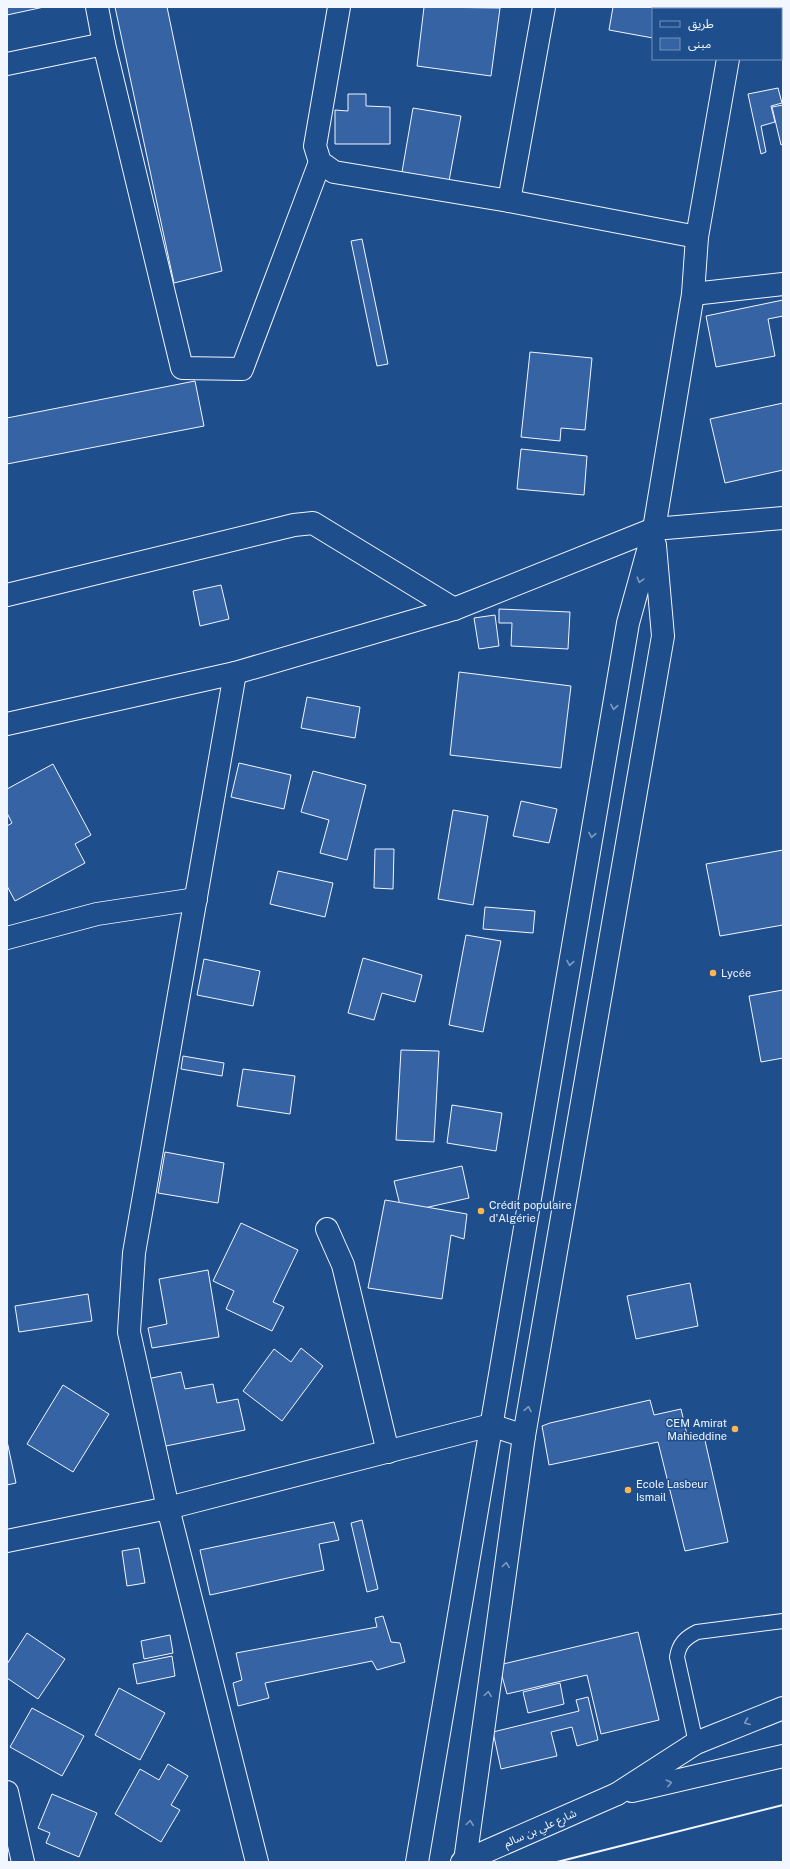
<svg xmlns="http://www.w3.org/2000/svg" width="790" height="1869" font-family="'Public Sans','Noto Sans Arabic',sans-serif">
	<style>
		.building { fill: #3563a3; stroke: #f2f6ff }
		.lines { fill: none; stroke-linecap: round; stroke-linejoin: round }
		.service-casing { stroke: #f2f6ff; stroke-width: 16 }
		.minor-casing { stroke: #f2f6ff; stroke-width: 24 }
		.secondary-casing { stroke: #f2f6ff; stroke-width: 24 }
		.trunk-casing { stroke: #f2f6ff; stroke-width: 24 }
		.service { stroke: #1f4e8c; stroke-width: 14 }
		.minor { stroke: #1f4e8c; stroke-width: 22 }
		.secondary { stroke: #1f4e8c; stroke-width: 22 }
		.trunk { stroke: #1f4e8c; stroke-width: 22 }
		.wall { stroke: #f2f6ff; stroke-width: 2 }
		.oneway { stroke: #7e9ac0 }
		.poi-dot { fill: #ffb74d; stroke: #1f4e8c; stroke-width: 1.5 }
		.labels { text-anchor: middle; stroke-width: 3; stroke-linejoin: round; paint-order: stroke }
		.poi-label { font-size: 11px; fill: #f2f6ff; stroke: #1f4e8c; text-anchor: start }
		.street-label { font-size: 11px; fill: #f2f6ff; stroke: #1f4e8c }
	</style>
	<rect width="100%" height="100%" fill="#1f4e8c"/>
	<g class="building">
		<path d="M7 7H44L7 15Z"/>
		<path d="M115 7H167L222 271 174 283Z"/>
		<path d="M424 7 500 8 491 76 417 66Z"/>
		<path d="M613 7H677V9H653V38L609 30Z"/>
		<path d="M778 88 782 103 771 106 775 122 761 126 766 152 761 154 748 94Z"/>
		<path d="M348 94H366V106L390 107V144H335V110L348 111Z"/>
		<path d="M783 105V144L781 145 772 107Z"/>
		<path d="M413 108 461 116 449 181 402 172Z"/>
		<path d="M362 239 388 364 377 366 351 241Z"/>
		<path d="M783 300V316L768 319 775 356 716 367 706 316Z"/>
		<path d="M530 352 592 358 585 430 561 428 560 441 521 437Z"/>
		<path d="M195 381 204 426 7 464V418Z"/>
		<path d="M783 403V470L725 483 710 419Z"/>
		<path d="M521 449 587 456 584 495 517 489Z"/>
		<path d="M221 585 229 619 200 626 193 591Z"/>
		<path d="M499 609 570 612 568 649 511 646 512 623H499Z"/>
		<path d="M495 615 499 646 479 649 474 618Z"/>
		<path d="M459 672 571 686 561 768 450 755Z"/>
		<path d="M307 697 360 707 355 738 301 728Z"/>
		<path d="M239 763 291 775 284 809 231 797Z"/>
		<path d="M53 764 91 835 75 844 85 863 15 901 7 886V826L12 823 7 813V789Z"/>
		<path d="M313 771 366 785 347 860 320 853 329 820 301 812Z"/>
		<path d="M521 801 557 809 549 843 513 836Z"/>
		<path d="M453 810 488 816 473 905 438 899Z"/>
		<path d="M375 849H394L393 889 374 888Z"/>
		<path d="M783 850V925L720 936 706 864Z"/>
		<path d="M278 871 333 883 325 917 270 904Z"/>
		<path d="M485 907 535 911 533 933 483 929Z"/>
		<path d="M466 935 501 941 483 1032 449 1025Z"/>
		<path d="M363 958 422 975 415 1002 382 993 374 1020 348 1013Z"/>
		<path d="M204 959 260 971 253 1006 197 995Z"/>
		<path d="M783 990V1058L761 1062 749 996Z"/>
		<path d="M401 1050 439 1051 434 1142 396 1140Z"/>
		<path d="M183 1056 224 1063 222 1076 181 1069Z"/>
		<path d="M243 1069 295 1076 290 1114 237 1106Z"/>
		<path d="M452 1105 502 1113 496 1151 447 1143Z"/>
		<path d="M165 1152 224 1163 218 1203 158 1193Z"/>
		<path d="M462 1166 469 1198 402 1213 394 1181Z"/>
		<path d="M385 1200 467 1214 464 1239 451 1235 442 1299 368 1288Z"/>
		<path d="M241 1223 298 1250 273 1302 284 1307 272 1331 226 1309 234 1291 213 1281Z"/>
		<path d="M208 1270 219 1337 152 1348 148 1328 167 1324 159 1279Z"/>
		<path d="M690 1283 698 1326 636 1339 627 1296Z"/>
		<path d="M88 1294 92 1321 19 1332 15 1306Z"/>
		<path d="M301 1348 323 1366 282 1421 243 1391 274 1349 291 1362Z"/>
		<path d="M181 1372 185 1389 213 1384 217 1403 238 1399 245 1430 161 1447 147 1379Z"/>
		<path d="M63 1385 109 1414 73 1472 27 1444Z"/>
		<path d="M650 1400 654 1415 681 1409 688 1439 704 1436 728 1542 685 1551 658 1442 549 1465 542 1426 550 1423Z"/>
		<path d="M7 1441 16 1483 7 1485Z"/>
		<path d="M362 1520 378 1589 367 1592 351 1523Z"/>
		<path d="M334 1522 339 1540 319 1544 324 1570 210 1595 200 1550Z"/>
		<path d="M139 1548 145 1583 127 1586 122 1551Z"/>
		<path d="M383 1616 391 1642 400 1643 405 1662 377 1670 372 1661 265 1683 269 1698 238 1706 233 1683 242 1680 236 1653 377 1627 375 1618Z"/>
		<path d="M638 1632 659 1720 601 1734 587 1675 507 1694 499 1665Z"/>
		<path d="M27 1633 65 1659 38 1699 7 1678V1664Z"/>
		<path d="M170 1635 173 1653 144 1659 141 1641Z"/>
		<path d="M172 1656 175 1676 137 1684 133 1664Z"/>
		<path d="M560 1683 564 1704 528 1713 523 1692Z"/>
		<path d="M119 1688 165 1713 140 1760 95 1735Z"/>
		<path d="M588 1697 598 1740 577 1746 572 1727 551 1732 557 1756 501 1769 493 1732 579 1711 576 1700Z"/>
		<path d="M32 1708 84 1736 62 1776 10 1747Z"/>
		<path d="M168 1764 188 1776 171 1805 180 1810 161 1842 115 1814 140 1769 159 1780Z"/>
		<path d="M52 1794 97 1813 79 1857 46 1843 50 1833 38 1828Z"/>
	</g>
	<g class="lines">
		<defs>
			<path id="service" d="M696 1743 677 1657C679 1644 685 1638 697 1632L783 1621"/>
			<g id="minor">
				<path d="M97 7 104 44 182 368 242 369 320 162"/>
				<path d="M339 7 315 146 320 162 334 172 509 201 697 237"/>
				<path d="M737 9V7"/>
				<path d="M7 64 104 44"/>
				<path d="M509 201 544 7"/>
				<path d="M693 294 783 284"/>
				<path d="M7 595 294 525 313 523 454 609"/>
				<path d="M235 673 134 1253 129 1332 168 1508 257 1862"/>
				<path d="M7 724 235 673 454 609 654 529 783 518"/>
				<path d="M7 938 97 914 196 899"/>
				<path d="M327 1229 343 1265 388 1452"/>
				<path d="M7 1541 168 1508 491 1425 524 1436"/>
				<path d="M7 1792 23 1862"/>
				<path d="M465 1861 524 1436 663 636 655 545"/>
				<path d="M417 1862 628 623 654 529 693 294 697 237 728 59"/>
			</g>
			<path id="secondary" d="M462 1862 617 1794"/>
			<g id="trunk">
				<path d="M632 1791 783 1756"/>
				<path d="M617 1794 696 1743 783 1708"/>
			</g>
		</defs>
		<use href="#service" class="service-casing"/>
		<use href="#minor" class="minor-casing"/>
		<use href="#secondary" class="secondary-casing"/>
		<use href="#trunk" class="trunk-casing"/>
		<use href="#service" class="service"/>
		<use href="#minor" class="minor"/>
		<use href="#secondary" class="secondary"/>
		<use href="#trunk" class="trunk"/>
		<path class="wall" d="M557 1862 783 1805"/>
	</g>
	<defs><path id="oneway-chevron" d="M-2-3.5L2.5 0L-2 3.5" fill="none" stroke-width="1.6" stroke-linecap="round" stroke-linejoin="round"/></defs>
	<g class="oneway">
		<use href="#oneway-chevron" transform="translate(640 580) rotate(105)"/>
		<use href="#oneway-chevron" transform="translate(614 707) rotate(100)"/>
		<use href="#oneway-chevron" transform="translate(592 835) rotate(100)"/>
		<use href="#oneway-chevron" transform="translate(570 963) rotate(100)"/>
		<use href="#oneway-chevron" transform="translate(528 1409) rotate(-80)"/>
		<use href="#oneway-chevron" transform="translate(506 1565) rotate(-82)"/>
		<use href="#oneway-chevron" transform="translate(488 1694) rotate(-82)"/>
		<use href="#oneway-chevron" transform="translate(747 1722) rotate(158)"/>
		<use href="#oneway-chevron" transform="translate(669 1783) rotate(-13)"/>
		<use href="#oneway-chevron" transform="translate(470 1823) rotate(-82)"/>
	</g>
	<g class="poi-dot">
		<circle cx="713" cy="973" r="4"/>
		<circle cx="481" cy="1211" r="4"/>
		<circle cx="735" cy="1429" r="4"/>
		<circle cx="628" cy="1490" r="4"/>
	</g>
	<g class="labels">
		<g class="poi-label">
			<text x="721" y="977">Lycée</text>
			<text x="489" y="1209">Crédit populaire<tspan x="489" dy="13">d'Algérie</tspan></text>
			<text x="727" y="1427" text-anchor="end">CEM Amirat<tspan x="727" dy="13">Mahieddine</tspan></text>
			<text x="636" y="1488">Ecole Lasbeur<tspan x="636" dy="13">Ismail</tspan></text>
		</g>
		<g class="street-label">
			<text transform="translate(540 1828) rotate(-24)" y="4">شارع علي بن سالم</text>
		</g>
	</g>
	<rect width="790" height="1869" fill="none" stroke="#f2f6ff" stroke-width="16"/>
	<rect x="652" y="8" width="130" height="52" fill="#1f4e8c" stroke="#7391ba"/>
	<rect x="660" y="21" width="20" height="6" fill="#1f4e8c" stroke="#7391ba"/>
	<text x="688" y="28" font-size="12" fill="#f2f6ff">طريق</text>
	<rect x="660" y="38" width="20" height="12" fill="#3563a3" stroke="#7391ba"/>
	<text x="688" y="48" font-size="12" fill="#f2f6ff">مبنى</text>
</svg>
